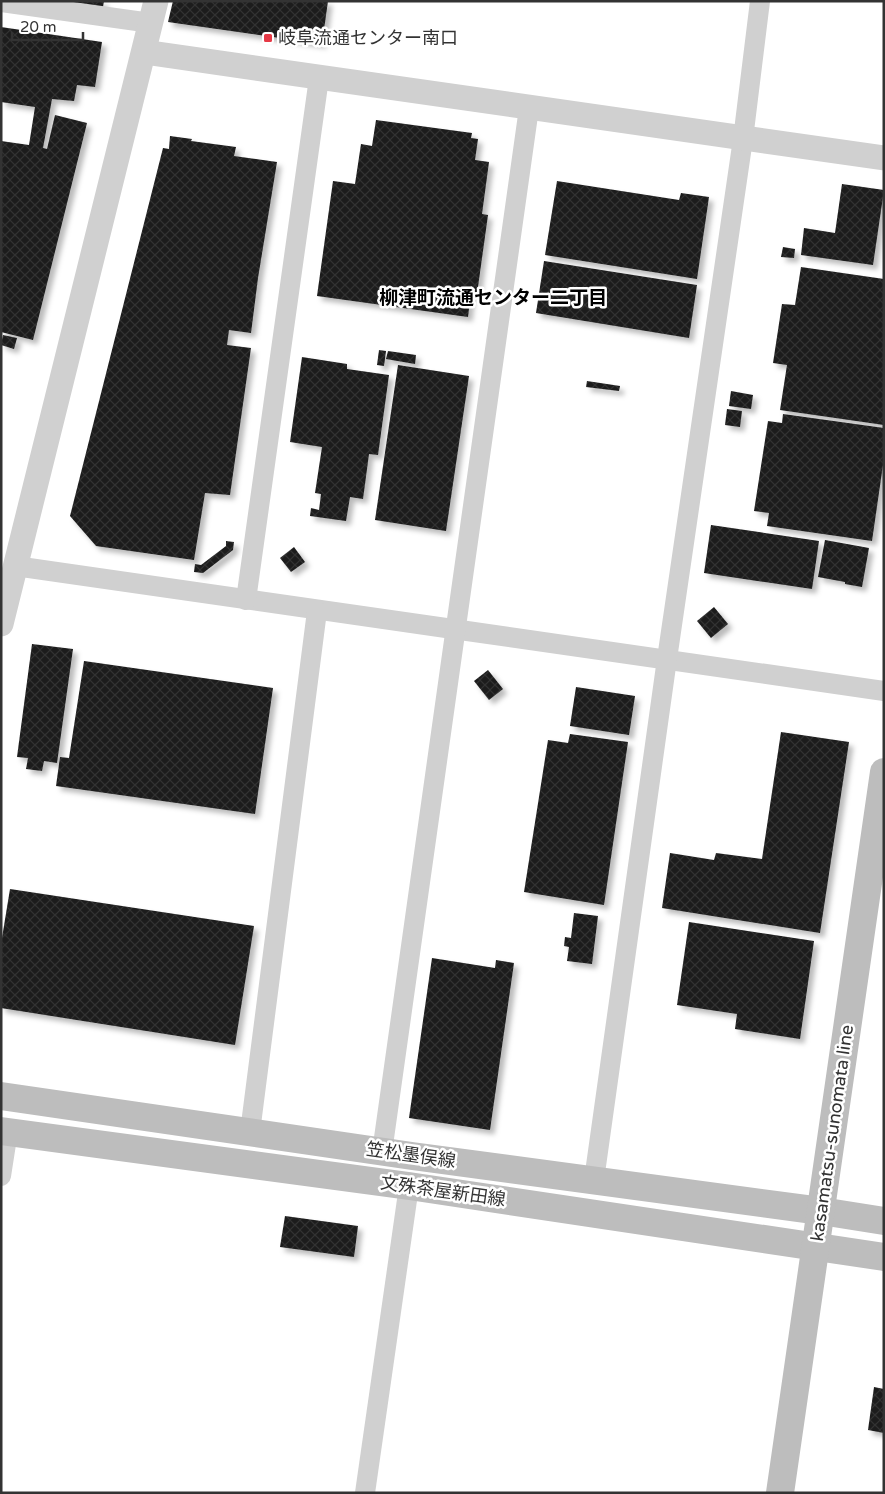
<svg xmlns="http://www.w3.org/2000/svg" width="885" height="1494" font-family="'Varela Round','Noto Sans JP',sans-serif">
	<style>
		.building { fill: url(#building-cross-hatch); filter: url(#shadow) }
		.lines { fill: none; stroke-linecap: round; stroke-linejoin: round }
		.minor { stroke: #d0d0d0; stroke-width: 20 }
		.tertiary { stroke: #d0d0d0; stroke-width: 25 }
		.secondary { stroke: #bdbdbd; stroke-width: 28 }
		.poi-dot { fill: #e63946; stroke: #fff; stroke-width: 2 }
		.labels { text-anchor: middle; stroke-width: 5; stroke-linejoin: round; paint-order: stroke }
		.poi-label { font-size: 18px; fill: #333; stroke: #fff; text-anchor: start }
		.street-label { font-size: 18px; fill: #333; stroke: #fff }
		.neighbourhood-label { font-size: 19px; font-weight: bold; fill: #000; stroke: #fff }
	</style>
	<defs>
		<pattern id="building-cross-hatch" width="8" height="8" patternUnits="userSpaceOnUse" patternTransform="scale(1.25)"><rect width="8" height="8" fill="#1a1a1a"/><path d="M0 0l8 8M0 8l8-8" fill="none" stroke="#333"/></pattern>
		<filter id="shadow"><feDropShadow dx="4.5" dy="4.5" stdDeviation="2.5" flood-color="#0004"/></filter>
	</defs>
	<rect width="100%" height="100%" fill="#fff"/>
	<g class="building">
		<path d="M69 1H104L103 7 69 2Z"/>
		<path d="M173 1H328L322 44 168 22Z"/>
		<path d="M1 27 102 42 95 87 77 85 74 101 52 99 43 148 47 149 55 115 87 123 33 340 1 332V141L29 145 35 107 1 102Z"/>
		<path d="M376 120 472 133 471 138 478 139 475 160 489 162 482 214 488 215 477 294 471 293 468 317 317 296 333 181 355 184 361 144 372 146Z"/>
		<path d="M170 136 192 139 191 141 236 147 234 156 277 162 258 278 251 333 229 330 227 345 251 348 230 495 205 493 194 560 96 546 70 516 163 148 169 149Z"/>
		<path d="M557 181 679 200 681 193 709 197 697 279 545 255Z"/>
		<path d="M842 184 884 190 873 265 801 255 804 228 835 233Z"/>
		<path d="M783 247 795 249 794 258 781 257Z"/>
		<path d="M544 261 697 285 689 338 536 313Z"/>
		<path d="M801 267 884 279V425L780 410 787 365 773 363 782 304 795 305Z"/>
		<path d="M3 335 17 338 14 349 1 345Z"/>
		<path d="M379 350 386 351 384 366 377 365Z"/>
		<path d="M388 351 416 355 415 364 386 359Z"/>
		<path d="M302 357 347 364V369L389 375 378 455 369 454 363 499 350 497 346 521 310 516 311 508 319 510 321 494 315 493 322 447 290 442Z"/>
		<path d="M398 365 469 376 446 531 375 520Z"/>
		<path d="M587 381 620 386 619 391 586 387Z"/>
		<path d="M731 391 753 395 751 409 729 406Z"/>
		<path d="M727 409 742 411 740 427 725 425Z"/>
		<path d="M783 414 884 428V458L872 541 767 526 769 513 754 511 768 421 782 423Z"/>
		<path d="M711 525 819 541 812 589 704 573Z"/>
		<path d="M825 540 869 548 862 587 845 584V582L818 577Z"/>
		<path d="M226 541 234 542 233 550 203 573 194 572 195 564 201 565 226 546Z"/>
		<path d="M294 547 305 562 291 572 280 558Z"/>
		<path d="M714 607 728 624 711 638 697 621Z"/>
		<path d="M32 644 73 649 57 763 44 761 42 771 26 769 28 758 17 757Z"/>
		<path d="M84 661 273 688 255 814 56 786 60 757 69 758Z"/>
		<path d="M488 670 503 689 489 700 474 681Z"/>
		<path d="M576 687 635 696 629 735 570 726Z"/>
		<path d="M781 732 849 742 820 933 662 908 670 853 714 860 716 853 762 859Z"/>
		<path d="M570 734 628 742 604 905 524 892 548 740 568 743Z"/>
		<path d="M10 889 254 926 235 1045 1 1008V944Z"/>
		<path d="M574 913 598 916 592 964 567 961 569 947 564 946 565 937 571 938Z"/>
		<path d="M689 922 814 941 800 1039 735 1029 737 1014 677 1005Z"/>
		<path d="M432 958 495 968 496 960 514 963 490 1130 409 1118Z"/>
		<path d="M285 1216 358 1226 354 1257 280 1247Z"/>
		<path d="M874 1387 884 1389V1433L868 1430Z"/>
	</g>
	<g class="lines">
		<g class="minor">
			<path d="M1 2 151 23"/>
			<path d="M15 566C305 609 594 648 884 691"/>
			<path d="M246 600 319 78"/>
			<path d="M250 1132 317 611"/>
			<path d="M384 1138 529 108"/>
			<path d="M1 1176 8 1131"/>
			<path d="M594 1180 667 659 743 139 760 1"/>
			<path d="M365 1493 409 1186"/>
		</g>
		<g class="tertiary">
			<path d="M144 52 884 158"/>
			<path d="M1 624 156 1"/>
		</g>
		<g class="secondary">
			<path d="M1 1096 412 1156 821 1211 884 1221"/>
			<path d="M1 1131 409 1186 884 1257"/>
			<path d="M780 1493 884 772"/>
		</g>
	</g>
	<rect class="poi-dot" x="263" y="33" width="10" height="10" rx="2.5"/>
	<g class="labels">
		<g class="poi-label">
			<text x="278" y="44">岐阜流通センター南口</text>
		</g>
		<g class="street-label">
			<text transform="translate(832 1133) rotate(-82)" y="6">kasamatsu-sunomata line</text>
			<text transform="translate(411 1155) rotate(8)" y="6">笠松墨俣線</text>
			<text transform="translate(443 1191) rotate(8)" y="6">文殊茶屋新田線</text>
		</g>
		<g class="neighbourhood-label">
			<text x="493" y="304">柳津町流通センター二丁目</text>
		</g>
	</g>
	<rect width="885" height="1494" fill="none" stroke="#333333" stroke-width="5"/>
	<path d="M12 32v8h71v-8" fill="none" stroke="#333333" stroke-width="2.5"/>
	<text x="20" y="32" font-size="15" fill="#333333" stroke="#ffffff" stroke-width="4" paint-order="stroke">20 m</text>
</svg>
